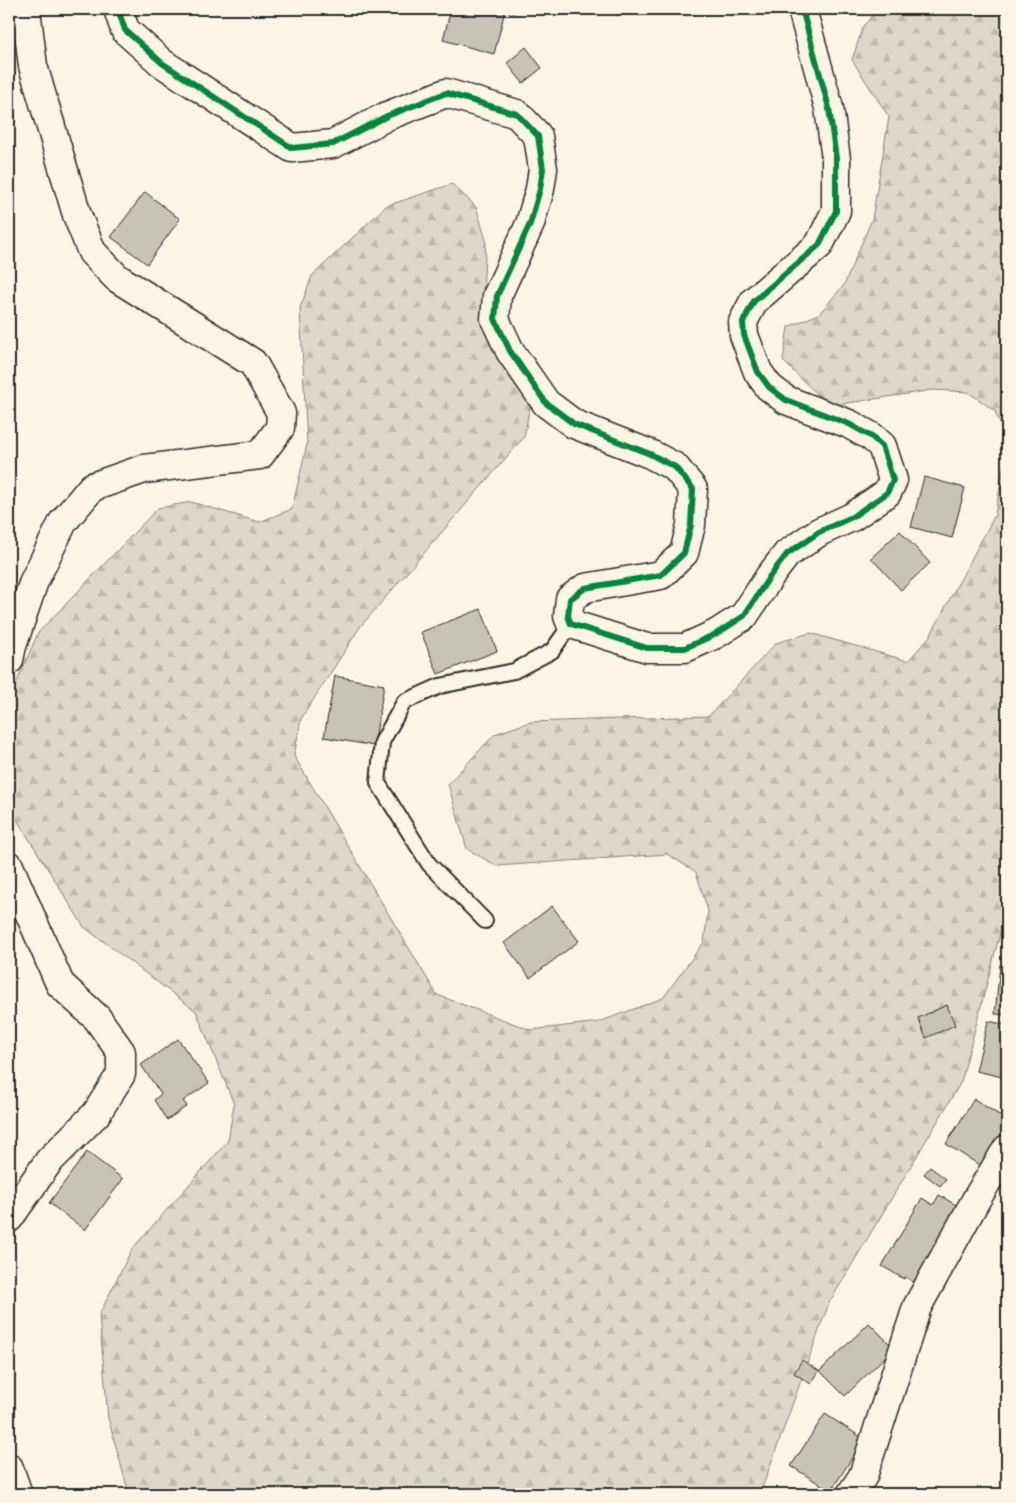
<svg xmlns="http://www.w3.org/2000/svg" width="1016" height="1503" font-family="'Indie Flower',sans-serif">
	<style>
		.forest { fill: url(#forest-firs); stroke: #84827a }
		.building { fill: #c8c3b7; stroke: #2b2b2b }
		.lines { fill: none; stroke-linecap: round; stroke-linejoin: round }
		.lane-casing { stroke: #2b2b2b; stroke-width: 18 }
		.street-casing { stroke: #2b2b2b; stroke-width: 31 }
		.secondary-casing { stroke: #2b2b2b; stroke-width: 31 }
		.lane { stroke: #fcf5e5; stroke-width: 14 }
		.street { stroke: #fcf5e5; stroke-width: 28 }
		.secondary { stroke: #fcf5e5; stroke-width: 28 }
		.cycleway-casing { stroke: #fcf5e5; stroke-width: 9 }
		.cycleway { stroke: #00873e; stroke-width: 6 }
	</style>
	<defs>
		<pattern id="forest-firs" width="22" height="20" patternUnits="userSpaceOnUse" patternTransform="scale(1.25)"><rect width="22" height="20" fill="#ded8ca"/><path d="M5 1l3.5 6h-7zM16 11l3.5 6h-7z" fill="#bfbaae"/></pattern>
	</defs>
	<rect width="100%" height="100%" fill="#fcf5e5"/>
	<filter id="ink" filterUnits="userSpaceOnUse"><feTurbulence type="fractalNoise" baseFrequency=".02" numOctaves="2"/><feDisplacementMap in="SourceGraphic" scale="10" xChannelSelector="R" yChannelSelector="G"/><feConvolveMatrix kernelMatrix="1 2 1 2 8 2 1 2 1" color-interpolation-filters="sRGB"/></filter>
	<g filter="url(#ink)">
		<g class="forest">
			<path d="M877 9H1007V442L995 411 968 392 933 390 829 406 783 361 788 327 819 314 844 285 872 219 889 117 852 60 863 27Z"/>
			<path d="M452 184 476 207 486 240 482 310 531 401 524 437 360 627 301 719 294 756 437 995 531 1030 599 1022 663 998 704 942 708 911 696 872 667 854 497 866 467 849 448 784 495 734 530 722 709 716 776 643 810 633 908 661 930 636 995 515 1007 447V907L961 1082 829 1303 760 1494H129L108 1418 99 1315 132 1249 228 1141 234 1104 196 1011 84 927 9 807V700L38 633 158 508 191 502 259 522 292 509 307 444 300 308 312 276 386 206Z"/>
		</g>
		<g class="building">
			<path d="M451 9H515L514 13 505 11 494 54 443 40Z"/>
			<path d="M526 47 542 68 523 83 507 63Z"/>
			<path d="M145 192 180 219 147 264 111 237Z"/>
			<path d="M924 477 965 488 952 538 911 527Z"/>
			<path d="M900 531 930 563 901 590 871 558Z"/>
			<path d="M481 609 497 651 438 674 421 632Z"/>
			<path d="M335 676 384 685 374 746 324 737Z"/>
			<path d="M552 906 579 941 530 978 504 943Z"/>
			<path d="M1000 965 1007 966V1015L995 1014Z"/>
			<path d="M947 1005 955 1025 926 1038 918 1018Z"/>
			<path d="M988 1021 1007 1025V1078L976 1071Z"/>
			<path d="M178 1039 209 1083 183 1101 187 1106 167 1120 154 1100 161 1094 141 1065Z"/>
			<path d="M974 1099 1007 1120V1142L989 1171 946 1144Z"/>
			<path d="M87 1152 123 1179 85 1230 49 1203Z"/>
			<path d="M930 1167 946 1179 940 1186 924 1174Z"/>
			<path d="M939 1195 961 1208 917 1284 905 1277 904 1279 882 1266 922 1198 933 1205Z"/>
			<path d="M869 1323 894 1348 845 1396 820 1371Z"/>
			<path d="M802 1360 819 1371 811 1384 794 1373Z"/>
			<path d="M825 1414 864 1439 831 1491 791 1466Z"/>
		</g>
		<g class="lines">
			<defs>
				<path id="lane" d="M485 921 429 864 378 783 382 742 404 702 440 686 514 671 552 651 571 624"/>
				<g id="street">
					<path d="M9 1468 18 1494"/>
					<path d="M851 1494 863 1476 917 1307 977 1198 1007 1149"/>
				</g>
				<g id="secondary">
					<path d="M118 9 125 30 162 63 292 148 333 144 387 116 446 93 517 114 538 136 543 169 540 189 530 224 497 296 495 319 510 351 546 403 574 424 650 454 675 467 693 489 691 525 684 553 661 575 585 588 570 599 568 616 571 624 647 648H685L716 634 744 616 770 576 787 554 819 532 852 517 887 493 893 480 882 446 872 437 849 424 786 400 769 387 758 372 744 335 743 322 754 301 819 245 836 211V159L829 108 802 9"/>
					<path d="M9 660 12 646 34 581 63 522 92 487 144 469 260 455 280 428 281 413 253 363 117 278 92 252 77 215 33 66 26 9"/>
					<path d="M9 866 60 984 97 1018 121 1052V1074L96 1114 49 1161 9 1218"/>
				</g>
			</defs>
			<use href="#lane" class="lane-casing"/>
			<use href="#street" class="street-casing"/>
			<use href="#secondary" class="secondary-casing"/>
			<use href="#lane" class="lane"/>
			<use href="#street" class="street"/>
			<use href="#secondary" class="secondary"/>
			<defs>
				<path id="cycleway" d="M118 9 125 30 162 63 292 148 333 144 387 116 446 93 517 114 538 136 543 169 540 189 530 224 497 296 495 319 510 351 546 403 574 424 650 454 675 467 693 489 691 525 684 553 661 575 585 588 570 599 568 616 571 624 647 648H685L716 634 744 616 770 576 787 554 819 532 852 517 887 493 893 480 882 446 872 437 849 424 786 400 769 387 758 372 744 335 743 322 754 301 819 245 836 211V159L829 108 802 9"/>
			</defs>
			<use href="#cycleway" class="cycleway-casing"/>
			<use href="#cycleway" class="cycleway"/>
		</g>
	</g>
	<rect width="1016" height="1503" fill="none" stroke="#fcf5e5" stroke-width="30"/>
	<rect x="15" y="15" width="986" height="1473" fill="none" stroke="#2b2b2b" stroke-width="2" filter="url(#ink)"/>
</svg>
